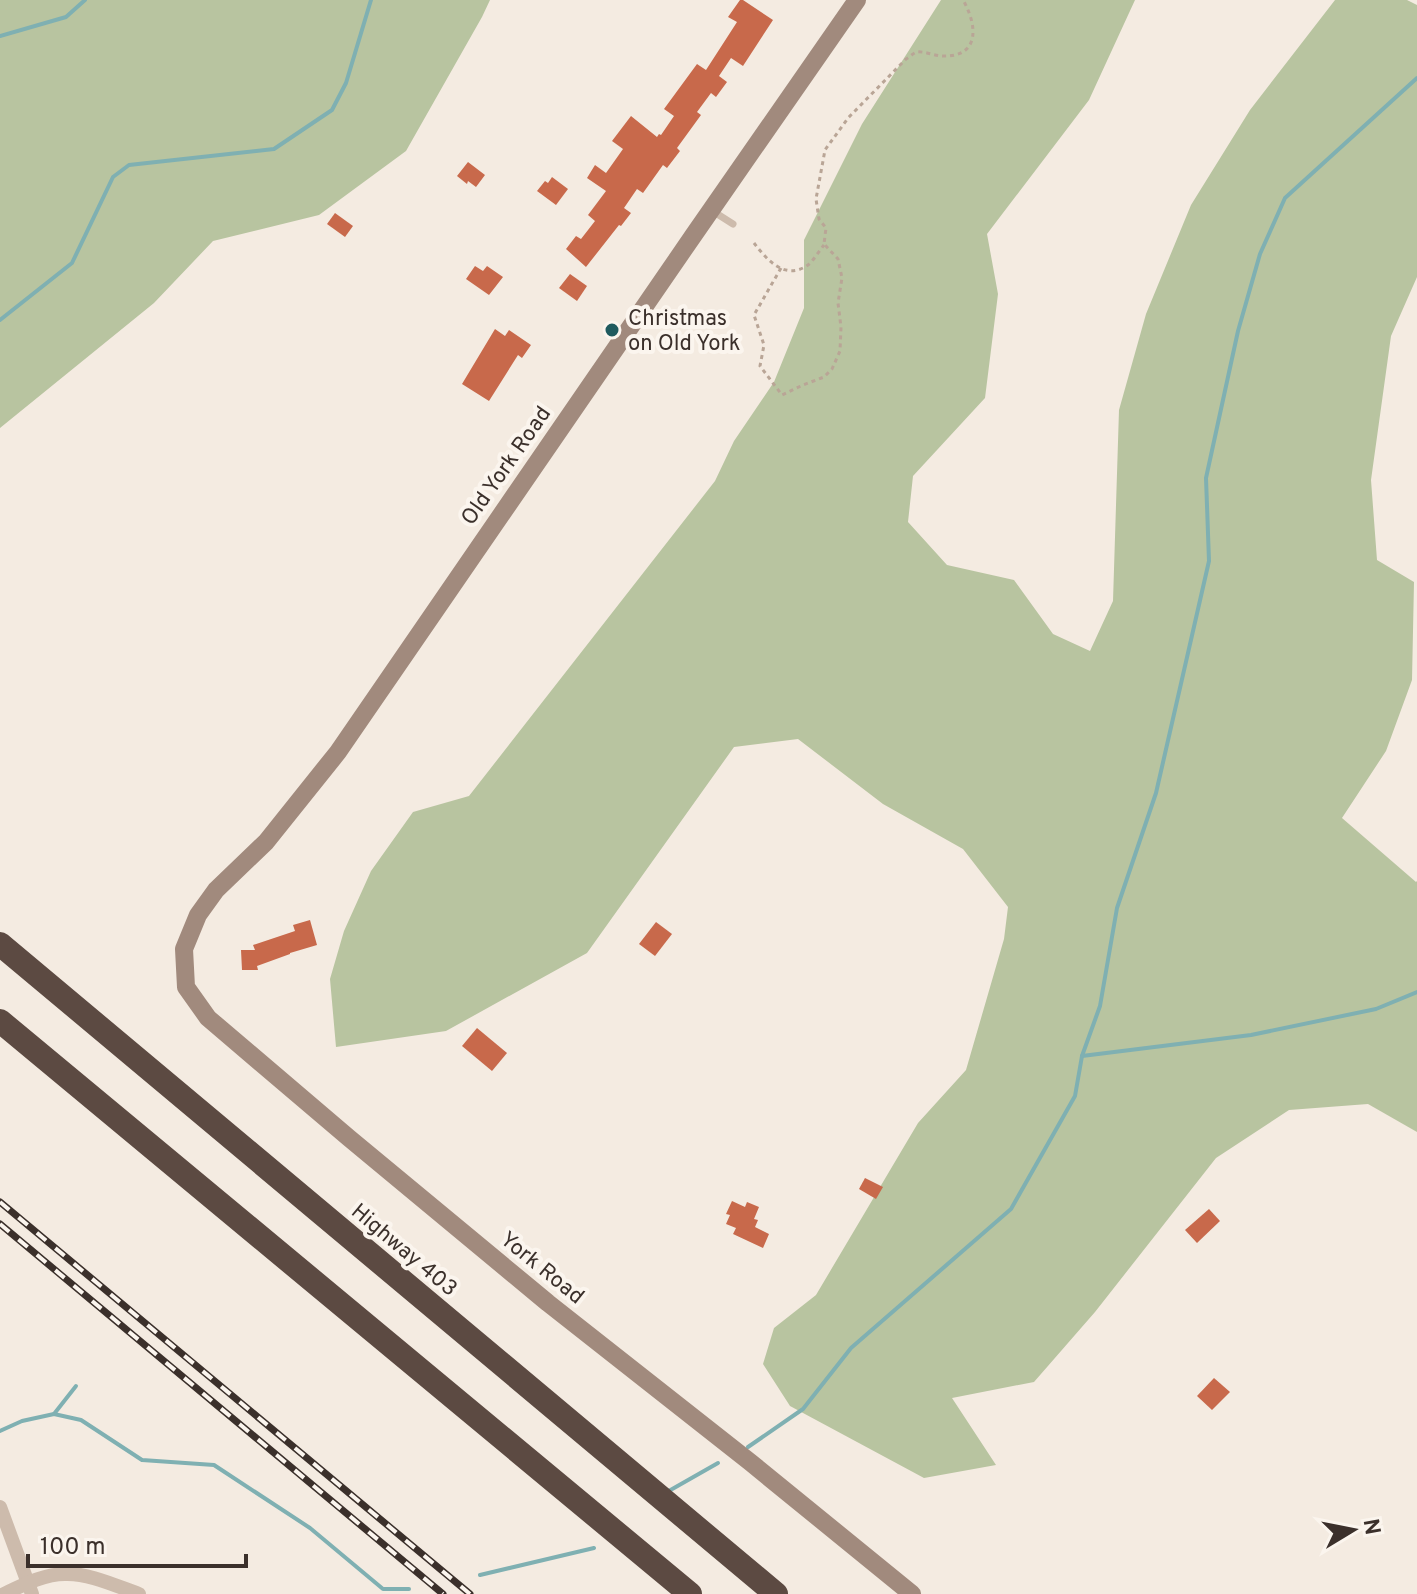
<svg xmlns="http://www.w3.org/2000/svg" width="1417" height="1594" font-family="Overpass,sans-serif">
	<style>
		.green { fill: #b8c4a0 }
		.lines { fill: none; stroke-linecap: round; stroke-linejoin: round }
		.stream { stroke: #7fb0b2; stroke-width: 4 }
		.building { fill: #c8694b }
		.path { stroke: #b9a596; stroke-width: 3; stroke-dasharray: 4 4; stroke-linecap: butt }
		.lane { stroke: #cdbbac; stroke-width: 7 }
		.street { stroke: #cdbbac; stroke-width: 14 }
		.secondary { stroke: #a18a7d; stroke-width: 18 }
		.highway { stroke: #5c4a42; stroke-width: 24 }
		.rail-casing { stroke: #3b302b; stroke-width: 7 }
		.rail { stroke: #fbf5ee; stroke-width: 4; stroke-dasharray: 12; stroke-linecap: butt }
		.poi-dot { fill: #1f5a5e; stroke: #fbf5ee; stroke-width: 3 }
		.labels { text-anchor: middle; stroke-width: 8; stroke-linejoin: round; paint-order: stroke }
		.poi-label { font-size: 22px; fill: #3b302b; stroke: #fbf5ee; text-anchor: start }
		.street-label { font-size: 22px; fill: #3b302b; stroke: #fbf5ee }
	</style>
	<rect width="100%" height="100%" fill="#f4ebe1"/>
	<g class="green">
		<path d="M0 0H490L482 17 406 151 319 215 213 241 154 303 0 428Z"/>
		<path d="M941 0H1135L1089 100 987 234 998 294 985 398 913 476 908 522 947 565 1014 580 1053 634 1090 651 1113 601 1119 410 1146 314 1191 205 1250 110 1335 0H1407L1417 5V277L1391 336 1371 480 1377 560 1414 582 1412 680 1386 751 1342 818 1416 882 1417 881V1132L1368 1104 1289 1110 1216 1158 1095 1312 1034 1382 952 1398 996 1465 924 1478 790 1406 763 1364 774 1328 816 1295 918 1123 966 1070 1004 939 1008 907 963 849 883 804 798 739 734 747 587 953 446 1031 336 1047 330 979 344 931 371 871 413 812 469 796 715 481 734 441 774 382 804 308V240L862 124Z"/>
	</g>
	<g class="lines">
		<g class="stream">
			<path d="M0 36 66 17 85 0"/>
			<path d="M0 320 72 263 113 177 129 165 274 149 332 110 346 83 371 0"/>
			<path d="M1082 1056 1251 1035 1376 1009 1417 992"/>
			<path d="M54 1414 76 1386"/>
			<path d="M0 1431 22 1421 54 1414 81 1420 142 1460 214 1465 310 1528 383 1589H409"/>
			<path d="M748 1447 803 1409 851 1348 1011 1209 1075 1096 1082 1056 1100 1006 1117 908 1156 793 1209 561 1206 478 1238 331 1260 254 1285 198 1417 78"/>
			<path d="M667 1492 718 1463"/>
			<path d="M480 1575 594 1548"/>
		</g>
	</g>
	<g class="building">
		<path d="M740 0H743L773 20 743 66 731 58 719 76 727 82 716 97 711 93 697 112 701 115 677 148 680 151 667 168 663 165 643 193 637 189 624 208 631 213 621 226 619 225 586 267 566 249 576 236 581 239 595 221 588 215 606 191 587 178 595 165 606 173 623 149 612 141 631 116 657 137 659 134 661 135 674 116 664 109 697 64 706 70 737 22 728 17Z"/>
		<path d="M468 162 485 175 476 187 468 181 467 184 457 176Z"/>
		<path d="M552 177 568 189 556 205 537 191 545 181 548 183Z"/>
		<path d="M335 213 353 226 345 237 327 224Z"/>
		<path d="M475 266 483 271 487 266 503 277 489 295 466 279Z"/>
		<path d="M570 274 587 286 577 301 559 288Z"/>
		<path d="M495 329 505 336 509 330 531 345 522 358 518 355 489 401 462 384Z"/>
		<path d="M310 920 317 945 290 953V954L257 966 258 970H242L241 950H255L253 945 295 931 293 925Z"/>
		<path d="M656 922 672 934 655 956 639 944Z"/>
		<path d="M477 1028 507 1053 492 1071 462 1046Z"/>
		<path d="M865 1178 883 1187 876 1199 859 1189Z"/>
		<path d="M732 1201 745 1207 747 1202 759 1207 754 1219 758 1220 755 1227 769 1234 763 1248 733 1234 736 1228 726 1224 730 1215 726 1214Z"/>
		<path d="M1209 1209 1220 1221 1197 1243 1185 1230Z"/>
		<path d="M1214 1378 1230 1392 1212 1410 1197 1396Z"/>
	</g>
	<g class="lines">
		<g class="path">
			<path d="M754 243C767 260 785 281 808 265 814 260 819 251 824 245"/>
			<path d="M781 268 754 315 764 345 760 366 782 395 803 385 824 377 832 369 840 351 841 327 838 303 842 278 838 259 824 244 826 228 819 219 816 199 825 150 848 118 906 59C910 57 913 53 917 52 924 51 935 56 943 56 981 57 977 24 963 0"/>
		</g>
		<path class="lane" d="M711 210 733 224"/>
		<g class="street">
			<path d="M0 1507 32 1594"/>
			<path d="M4 1594C23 1585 44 1574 65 1574 89 1573 116 1586 139 1594"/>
		</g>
		<path class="secondary" d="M857 0 693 236 338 752 266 842 216 890 198 915 184 949 186 987 208 1018 349 1138 548 1303 750 1462 912 1594"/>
		<g class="highway">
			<path d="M0 944 776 1594"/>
			<path d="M0 1021 690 1594"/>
		</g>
		<defs>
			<g id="rail">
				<path d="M0 1202 470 1594"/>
				<path d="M0 1224 443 1594"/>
			</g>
		</defs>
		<use href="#rail" class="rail-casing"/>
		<use href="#rail" class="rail"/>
	</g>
	<circle class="poi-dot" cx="612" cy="330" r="8"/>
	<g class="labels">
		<g class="poi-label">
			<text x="628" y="325">Christmas<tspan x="628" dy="25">on Old York</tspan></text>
		</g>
		<g class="street-label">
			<text transform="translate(505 465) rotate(-55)" y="8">Old York Road</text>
			<text transform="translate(405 1249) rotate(40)" y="8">Highway 403</text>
			<text transform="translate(543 1267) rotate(39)" y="8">York Road</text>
		</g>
	</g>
	<g transform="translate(1353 1530) rotate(80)" stroke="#fbf5ee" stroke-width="6" paint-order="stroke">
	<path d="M0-6L14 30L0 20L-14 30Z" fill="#3b302b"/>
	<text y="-12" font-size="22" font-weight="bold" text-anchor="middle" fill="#3b302b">N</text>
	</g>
	<path d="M28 1554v12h218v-12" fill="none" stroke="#3b302b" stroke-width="4"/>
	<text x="40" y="1554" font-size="24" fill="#3b302b" stroke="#fbf5ee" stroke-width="6" paint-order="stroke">100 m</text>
</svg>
